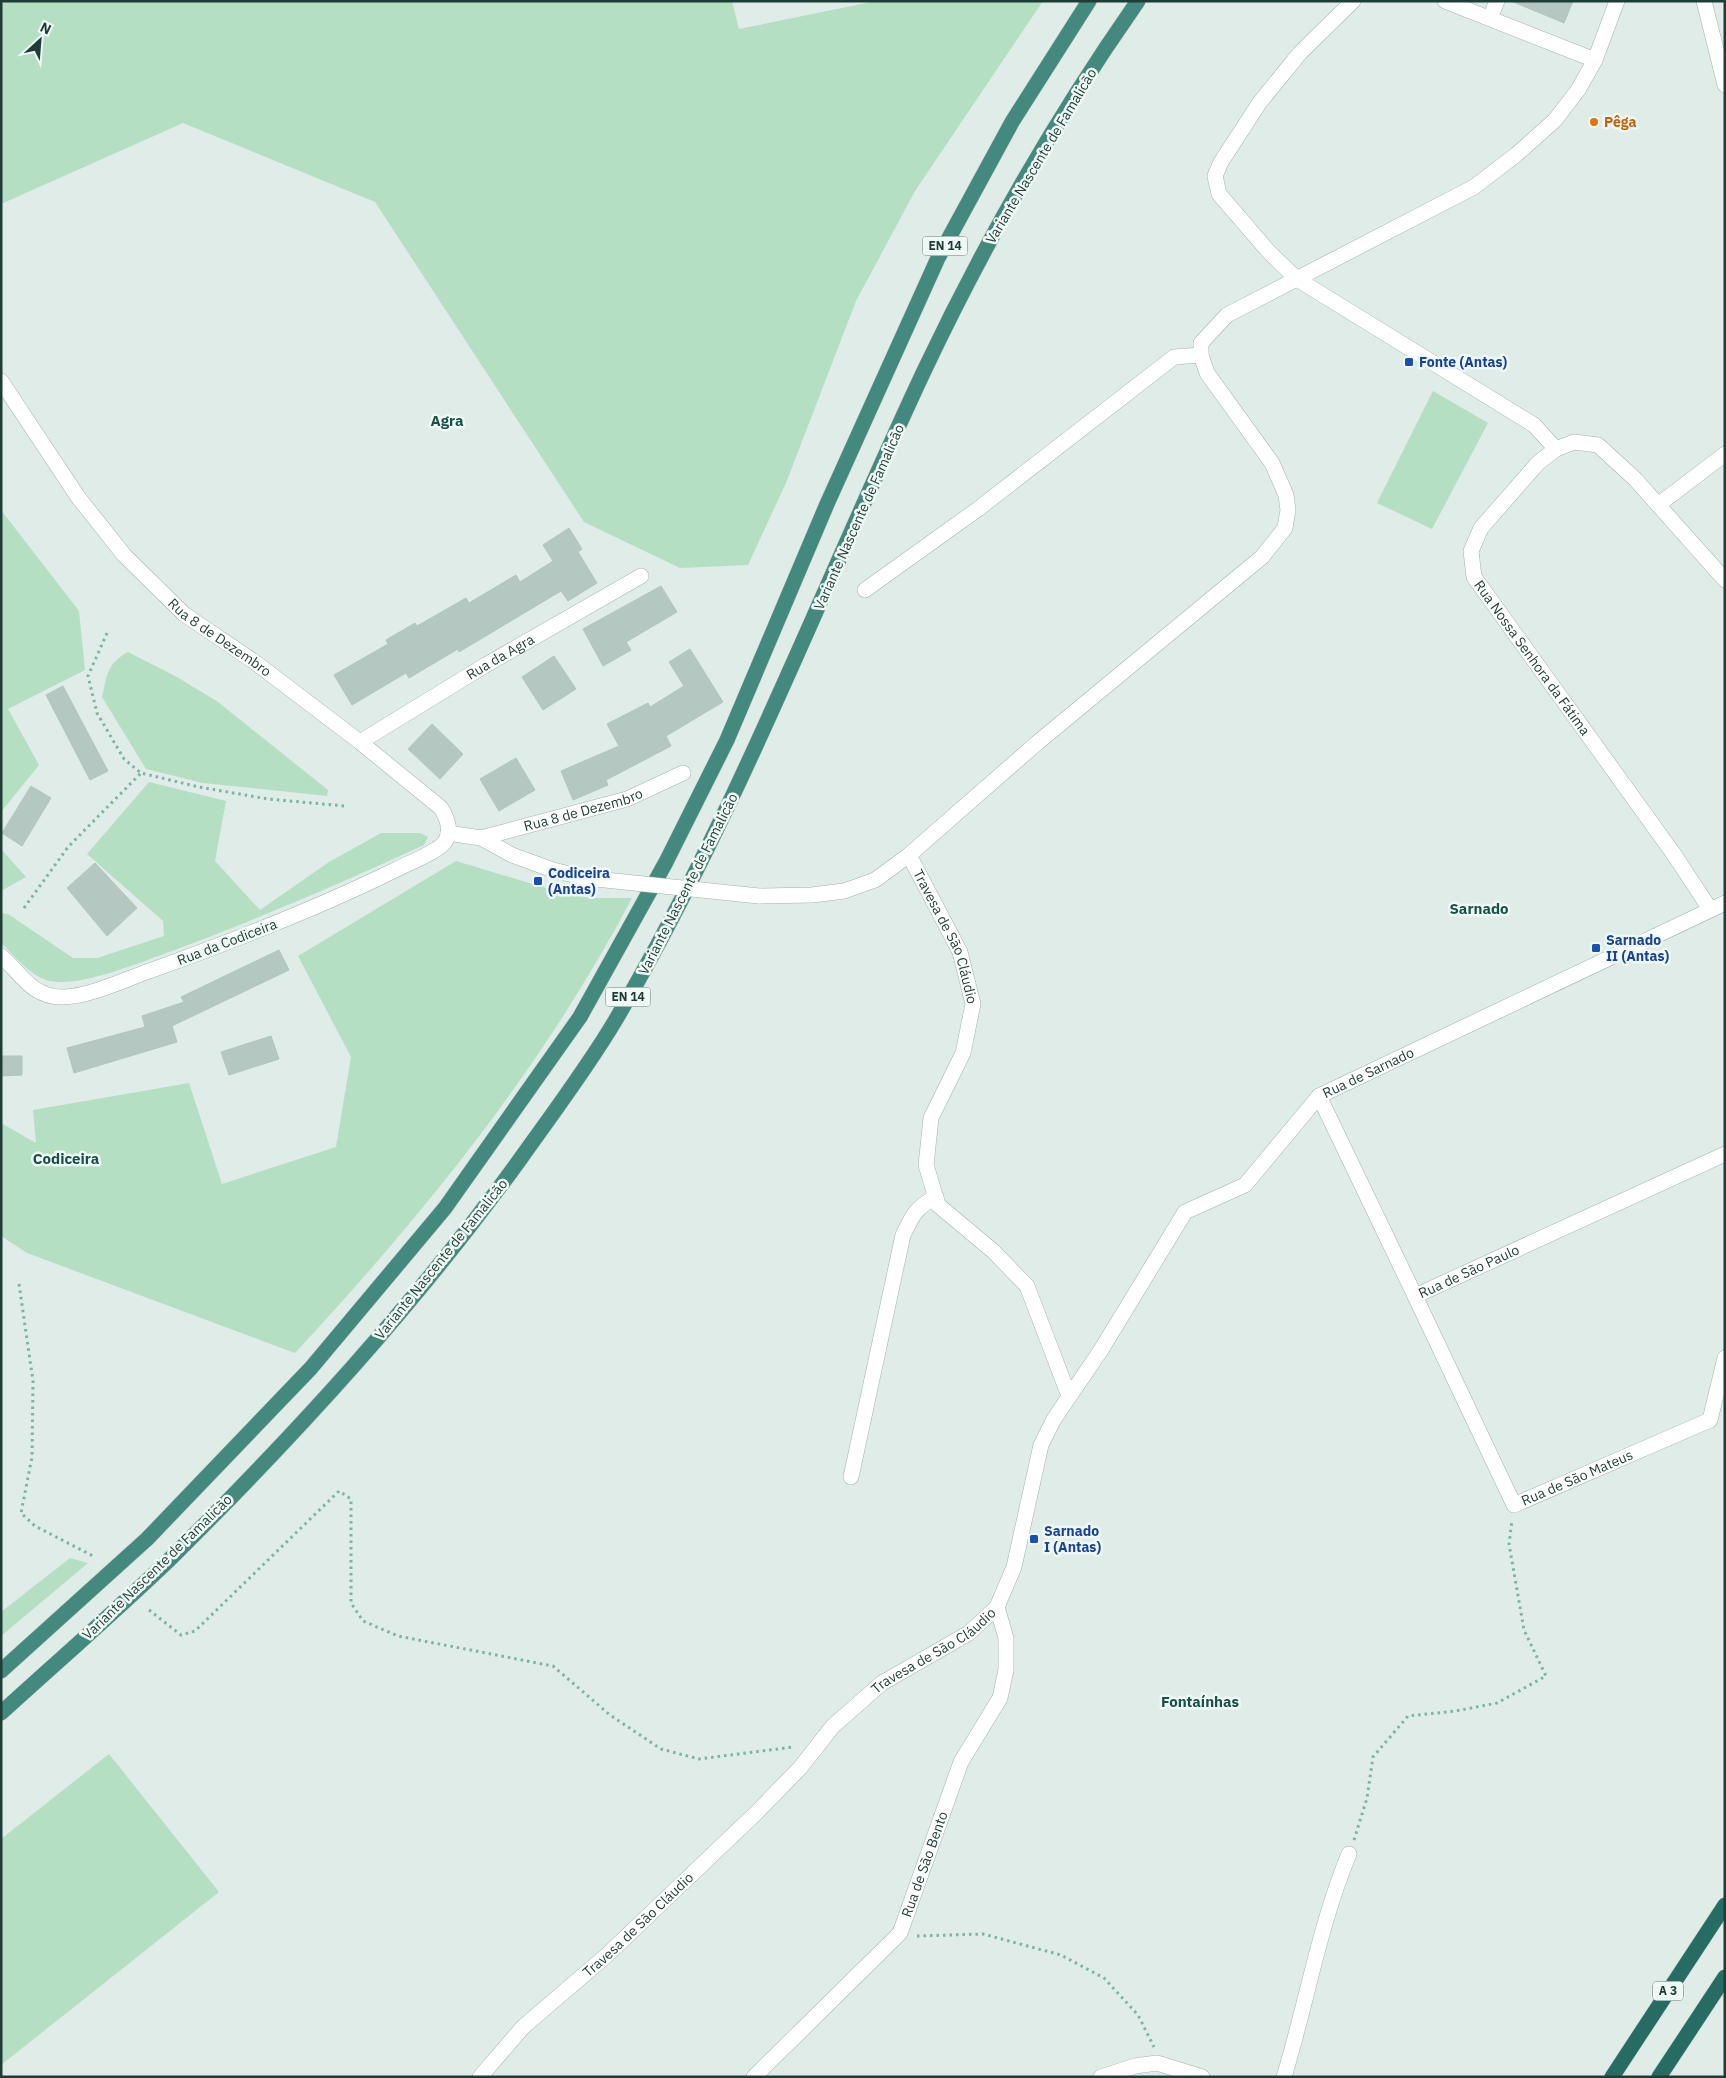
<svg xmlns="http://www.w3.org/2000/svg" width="1726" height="2078" font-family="'IBM Plex Sans',sans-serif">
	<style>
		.green { fill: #b5dfc3 }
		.building { fill: #b4c7c0; stroke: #b1c6be }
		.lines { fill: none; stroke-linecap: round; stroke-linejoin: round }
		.minor-casing { stroke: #a1b4af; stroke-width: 16 }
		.tertiary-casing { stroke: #a1b4af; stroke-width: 16 }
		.trunk-casing { stroke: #c0c9c7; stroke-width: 16 }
		.motorway-casing { stroke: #c0c9c7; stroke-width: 16 }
		.path { stroke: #7cb3a5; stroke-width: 3; stroke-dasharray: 2.5 4; stroke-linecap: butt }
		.minor { stroke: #fff; stroke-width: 15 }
		.tertiary { stroke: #fff; stroke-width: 15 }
		.trunk { stroke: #43897d; stroke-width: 15 }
		.motorway { stroke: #276c62; stroke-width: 15 }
		.tertiary-bridge-casing { stroke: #a1b4af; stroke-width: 16; stroke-linecap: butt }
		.tertiary-bridge { stroke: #fff; stroke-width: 15 }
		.food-dot { fill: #e8710a; stroke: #eff8f4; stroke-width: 2 }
		.transit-dot { fill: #1a4fb4; stroke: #eff8f4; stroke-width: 2 }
		.labels { text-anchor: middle; stroke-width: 5; stroke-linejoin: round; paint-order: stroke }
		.shield { fill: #eff8f4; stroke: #5d7570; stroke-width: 1 }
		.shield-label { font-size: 12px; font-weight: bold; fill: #1e3d37 }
		.food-label { font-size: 14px; font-weight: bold; fill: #c56008; stroke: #eff8f4; text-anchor: start }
		.street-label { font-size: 14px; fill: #1e3d37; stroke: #eff8f4 }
		.transit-label { font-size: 14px; font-weight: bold; fill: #164399; stroke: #eff8f4; text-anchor: start }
		.neighbourhood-label { font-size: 15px; font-weight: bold; fill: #185147; stroke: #eff8f4 }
	</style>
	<rect width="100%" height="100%" fill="#dfece7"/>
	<g class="green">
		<path d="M1 1H732L739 29 876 1H1043L915 191 856 301 786 483 748 565 680 568 584 522 375 202 183 123 1 204Z"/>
		<path d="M1433 391 1488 423 1432 529 1377 503Z"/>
		<path d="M1 510 79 611 85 670 8 709 39 765 1 812Z"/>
		<path d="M128 652 177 677 218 702 328 790 327 796 203 783 146 769 102 697C107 676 107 663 128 652Z"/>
		<path d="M149 782 226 801 215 861 260 910 329 862 381 833H420L428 837 424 845C341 883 258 919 172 951 141 962 91 983 59 982 34 982 18 959 1 943V913L8 914 73 958H97L164 936 163 921 87 854Z"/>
		<path d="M1 849 26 877 1 891Z"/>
		<path d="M456 861 563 893 592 898H632C544 1066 424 1214 295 1353L27 1253 1 1236V1123L36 1143 33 1110 189 1083 222 1184 336 1147 351 1057 298 956Z"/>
		<path d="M70 1558 88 1563 1 1636V1612Z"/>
		<path d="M109 1754 219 1892 1 2065V1839Z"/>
	</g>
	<g class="building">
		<path d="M1511 1H1573L1564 23Z"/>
		<path d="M569 528 582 549 578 552 597 583 568 601 561 591 459 652 458 649 409 678 406 673 352 705 334 675 388 644 386 640 415 623 417 626 466 598 469 603 516 575 520 582 553 561 543 545Z"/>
		<path d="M661 586 677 612 626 642 631 650 603 666 583 629Z"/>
		<path d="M690 649 723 702 666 736 671 746 606 780 608 785 573 800 561 771 619 746 607 724 648 703 650 707 684 686 669 662Z"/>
		<path d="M554 656 576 689 543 710 522 677Z"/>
		<path d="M63 686 108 771 90 780 46 695Z"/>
		<path d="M432 724 463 754 440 779 408 749Z"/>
		<path d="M516 758 535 790 499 811 480 779Z"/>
		<path d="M31 786 51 798 22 846 2 833Z"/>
		<path d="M95 863 137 908 107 936 67 888Z"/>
		<path d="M279 950 289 970 172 1026 177 1042 74 1073 67 1048 145 1027 142 1016 184 1002 181 997Z"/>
		<path d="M271 1036 279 1059 229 1075 221 1052Z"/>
		<path d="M1 1056H22V1075L1 1076Z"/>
	</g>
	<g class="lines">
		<defs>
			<g id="minor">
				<path d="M1445 1 1595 60"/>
				<path d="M1704 1 1725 85"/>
				<path d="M1490 18 1497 1"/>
				<path d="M1297 279 1269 252 1219 194 1215 176 1221 162 1260 102 1300 53 1353 1"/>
				<path d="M1556 449 1574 442 1598 445 1635 479 1725 580"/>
				<path d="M1658 505 1725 454"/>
				<path d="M865 590 978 509 1174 357 1201 355"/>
				<path id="s1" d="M360 742 484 666 641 576"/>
				<path id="s2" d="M481 838 627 799 683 773"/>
				<path id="s3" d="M909 855 960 952 973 1004 963 1053 931 1118 926 1165 938 1205 993 1251 1027 1286 1069 1396"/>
				<path id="s4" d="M1319 1096 1415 1296 1725 1154"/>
				<path id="s5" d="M1415 1296 1514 1505 1710 1420 1725 1358"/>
				<path d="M851 1477 903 1235C913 1215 915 1208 936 1197"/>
				<path id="s6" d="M754 2077 900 1933 961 1762 1000 1698 1006 1670V1638L997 1607"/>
				<path d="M1284 2077C1307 2002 1319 1926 1349 1854"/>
			</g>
			<g id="tertiary">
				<path id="s7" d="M1297 279 1534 425 1556 449 1538 463 1481 528 1471 551 1474 577 1673 853 1710 909"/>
				<path id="s8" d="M1 381 78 497 124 555 184 614 256 663 360 742 441 808C447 818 453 832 444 843 435 853 409 863 397 869 318 908 236 940 152 970 126 979 89 997 62 997 31 997 21 973 1 956"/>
				<path d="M448 833 481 838 512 855 553 870 586 878"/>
				<path d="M759 896 812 895 844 891 875 880 909 855 1037 743 1262 557 1285 528 1288 510 1286 495 1272 463 1207 373 1201 355V343L1227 315 1474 187 1517 154 1555 120 1578 90 1595 60 1617 1"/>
				<path id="s9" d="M480 2077 523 2027 607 1955 755 1814 800 1768 833 1726 882 1683 969 1633 997 1607 1014 1567 1041 1445 1054 1419 1101 1350 1185 1212 1245 1185 1319 1096 1725 903"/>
				<path d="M1101 2077 1135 2066 1157 2063 1202 2077"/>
			</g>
			<g id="trunk">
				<path d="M1 1671 147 1539 311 1368 445 1208 580 1017 666 862 727 740 827 504 938 258 1012 122 1089 1"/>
				<path d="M1 1713C58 1661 116 1611 171 1558 297 1433 417 1302 521 1158 553 1113 587 1068 615 1021 737 813 822 588 924 371 985 242 1056 118 1138 1"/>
			</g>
			<g id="motorway">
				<path d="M1612 2077 1725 1905"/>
				<path d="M1659 2077 1725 1977"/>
			</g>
		</defs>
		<use href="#minor" class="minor-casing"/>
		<use href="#tertiary" class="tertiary-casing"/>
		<use href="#trunk" class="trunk-casing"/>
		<use href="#motorway" class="motorway-casing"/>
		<g class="path">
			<path d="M107 633 88 676 97 713 124 759 141 773 199 787 268 799 345 806"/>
			<path d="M24 908 68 847 141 773"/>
			<path d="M19 1284 33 1381 32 1457 21 1513 35 1526 95 1557"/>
			<path d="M149 1610 181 1635 195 1631 339 1491 351 1499V1603L363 1621 398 1636 553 1666 610 1715 661 1749 699 1759 793 1747"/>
			<path d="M1354 1840 1367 1798 1373 1757 1408 1716 1456 1711 1497 1703 1546 1676 1524 1630 1509 1544 1512 1520"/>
			<path d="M917 1936 983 1934 1061 1955 1104 1978 1138 2015 1154 2047"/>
		</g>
		<use href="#minor" class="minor"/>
		<use href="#tertiary" class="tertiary"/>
		<use href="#trunk" class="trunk"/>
		<use href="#motorway" class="motorway"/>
		<defs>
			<path id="tertiary-bridge" d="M586 878 759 896"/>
		</defs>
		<use href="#tertiary-bridge" class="tertiary-bridge-casing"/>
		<use href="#tertiary-bridge" class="tertiary-bridge"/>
	</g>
	<circle class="food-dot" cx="1594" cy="122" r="5"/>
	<g class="transit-dot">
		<rect x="1404" y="357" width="10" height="10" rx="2.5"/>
		<rect x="533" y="876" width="10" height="10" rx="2.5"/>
		<rect x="1591" y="943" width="10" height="10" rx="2.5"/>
		<rect x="1029" y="1534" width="10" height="10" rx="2.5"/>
	</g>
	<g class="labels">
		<g class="shield">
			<rect x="922.5" y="236.5" width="45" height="19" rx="4"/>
			<rect x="605.5" y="987.5" width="45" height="19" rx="4"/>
			<rect x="1653" y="1981.5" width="30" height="19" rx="4"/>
		</g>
		<g class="shield-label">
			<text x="945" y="250">EN 14</text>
			<text x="628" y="1001">EN 14</text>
			<text x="1668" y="1995">A 3</text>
		</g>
		<g class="food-label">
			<text x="1604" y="127">Pêga</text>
		</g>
		<g class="street-label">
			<text transform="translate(1041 156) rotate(-59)" y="5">Variante Nascente de Famalicão</text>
			<text transform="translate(859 517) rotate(-66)" y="5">Variante Nascente de Famalicão</text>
			<text dy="5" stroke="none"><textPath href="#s8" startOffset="340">Rua 8 de Dezembro</textPath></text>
			<text dy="5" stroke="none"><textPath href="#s1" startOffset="164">Rua da Agra</textPath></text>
			<text dy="5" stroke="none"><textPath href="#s7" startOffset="571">Rua Nossa Senhora da Fátima</textPath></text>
			<text dy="5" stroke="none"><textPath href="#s2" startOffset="106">Rua 8 de Dezembro</textPath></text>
			<text transform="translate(688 884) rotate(-63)" y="5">Variante Nascente de Famalicão</text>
			<text dy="5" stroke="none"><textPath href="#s3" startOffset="90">Travesa de São Cláudio</textPath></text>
			<text transform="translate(227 942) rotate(-21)" y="5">Rua da Codiceira</text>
			<text dy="5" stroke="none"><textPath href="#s9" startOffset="1381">Rua de Sarnado</textPath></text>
			<text transform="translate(441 1259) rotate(-51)" y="5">Variante Nascente de Famalicão</text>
			<text dy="5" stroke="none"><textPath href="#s4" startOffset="281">Rua de São Paulo</textPath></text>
			<text dy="5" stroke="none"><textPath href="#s5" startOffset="300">Rua de São Mateus</textPath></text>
			<text transform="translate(157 1567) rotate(-44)" y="5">Variante Nascente de Famalicão</text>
			<text dy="5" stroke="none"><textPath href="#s9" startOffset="625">Travesa de São Cláudio</textPath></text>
			<text dy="5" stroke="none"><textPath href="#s6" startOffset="278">Rua de São Bento</textPath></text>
			<text dy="5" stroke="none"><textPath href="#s9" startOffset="220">Travesa de São Cláudio</textPath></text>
		</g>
		<g class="transit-label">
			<text x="1419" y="367">Fonte (Antas)</text>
			<text x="548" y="878">Codiceira<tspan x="548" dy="16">(Antas)</tspan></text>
			<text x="1606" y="945">Sarnado<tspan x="1606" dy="16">II (Antas)</tspan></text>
			<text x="1044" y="1536">Sarnado<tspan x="1044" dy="16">I (Antas)</tspan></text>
		</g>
		<g class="neighbourhood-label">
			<text x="447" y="426">Agra</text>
			<text x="1479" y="914">Sarnado</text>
			<text x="66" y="1164">Codiceira</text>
			<text x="1200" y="1707">Fontaínhas</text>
		</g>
	</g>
	<rect width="1726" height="2078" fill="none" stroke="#1e3d37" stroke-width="5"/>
	<g transform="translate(40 40) rotate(26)" stroke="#eff8f4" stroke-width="4" paint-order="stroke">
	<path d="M0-4L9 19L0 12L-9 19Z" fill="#1e3d37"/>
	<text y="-8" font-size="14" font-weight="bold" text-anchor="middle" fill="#1e3d37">N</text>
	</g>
</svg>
